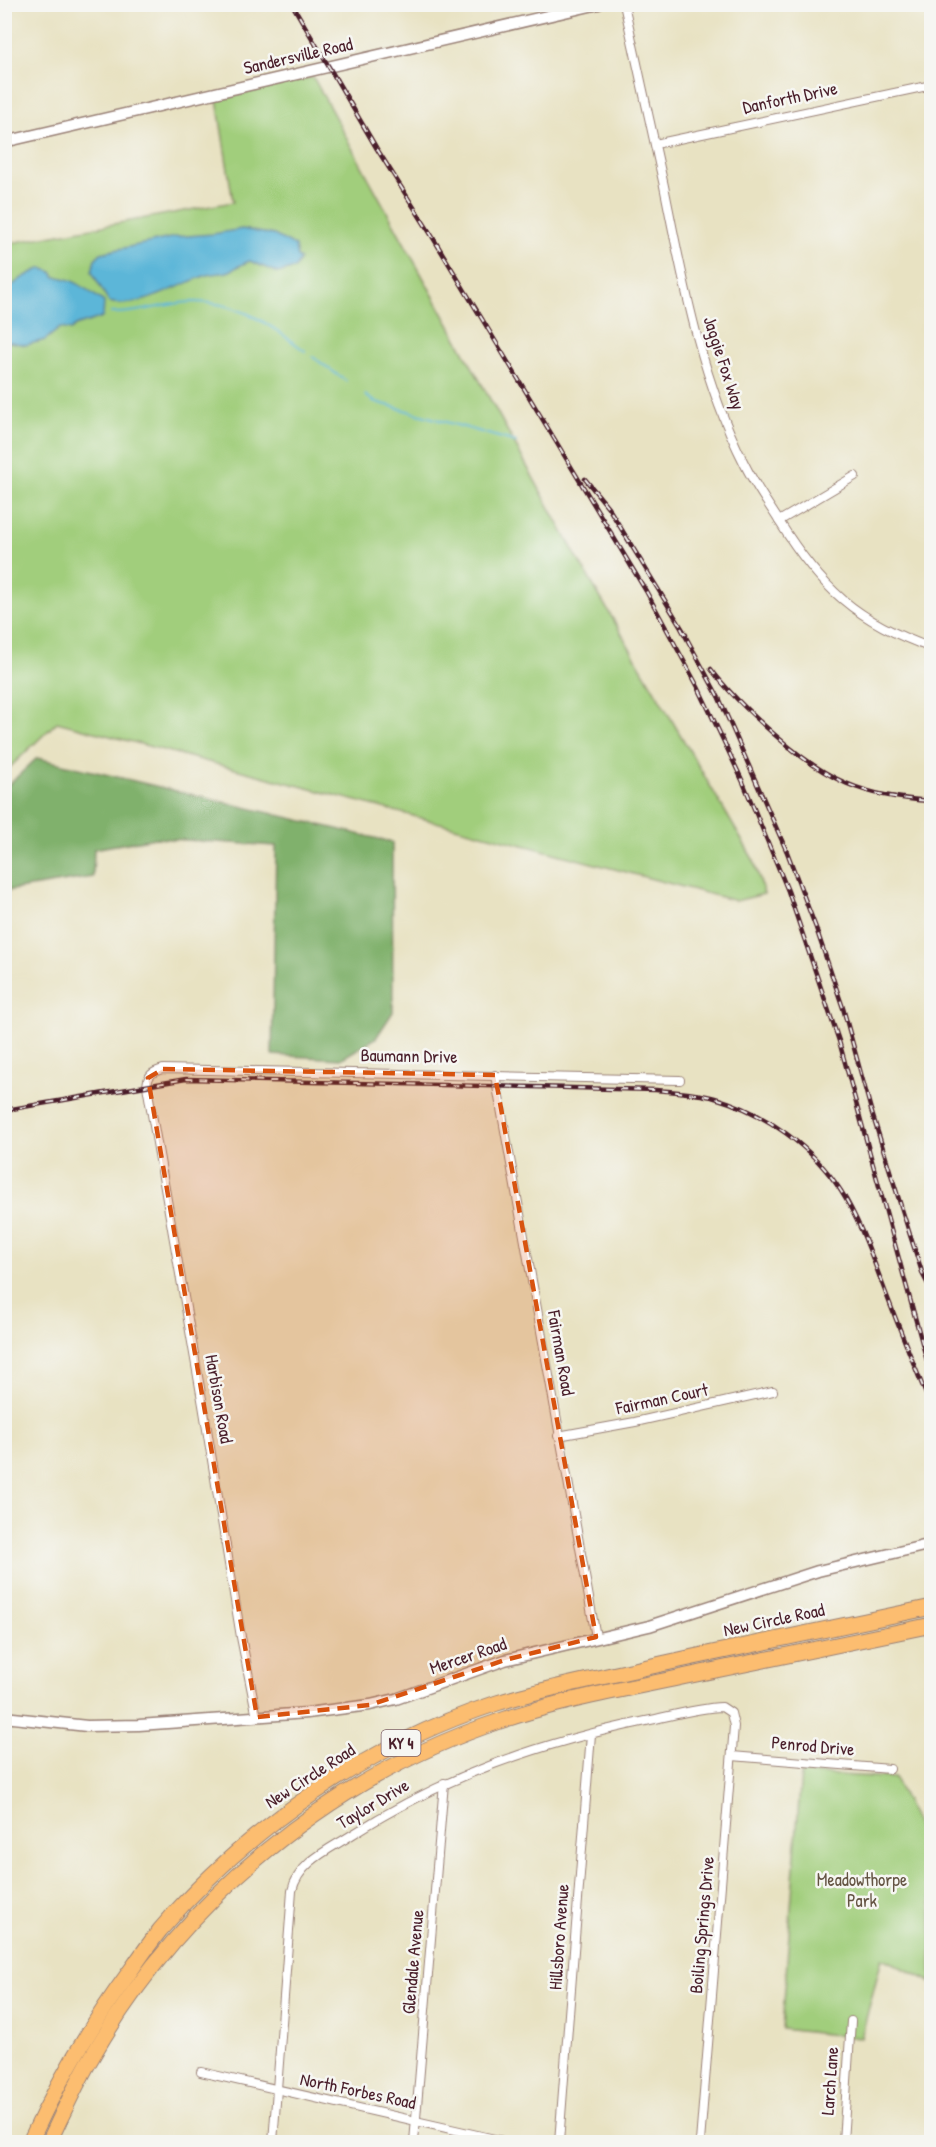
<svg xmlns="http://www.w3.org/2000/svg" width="936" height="2147" font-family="'Patrick Hand',sans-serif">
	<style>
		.green { fill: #a1ce7c; stroke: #767654; stroke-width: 1.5 }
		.forest { fill: #80b16c; stroke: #65684c; stroke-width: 1.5 }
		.water { fill: #5bb6d8; stroke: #526a82; stroke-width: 1.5 }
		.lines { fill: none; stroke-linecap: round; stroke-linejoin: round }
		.stream { stroke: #5bb6d8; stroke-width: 2 }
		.minor-casing { stroke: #998076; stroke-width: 10 }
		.tertiary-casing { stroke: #998076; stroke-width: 13 }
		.motorway-casing { stroke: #998076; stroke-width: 17 }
		.minor { stroke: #fff; stroke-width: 8 }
		.tertiary { stroke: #fff; stroke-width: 10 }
		.motorway { stroke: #fcbd6f; stroke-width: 15 }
		.rail-casing { stroke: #4a1f2b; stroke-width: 4.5 }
		.rail { stroke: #f6f6f2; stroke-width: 2; stroke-dasharray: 7; stroke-linecap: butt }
		.marked { fill: #d8530f; fill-opacity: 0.2; stroke: #d8530f; stroke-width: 4.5; stroke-dasharray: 12 8; stroke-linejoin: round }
		.labels { text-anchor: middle; stroke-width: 5; stroke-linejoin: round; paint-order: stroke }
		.shield { fill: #f6f6f2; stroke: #7e6067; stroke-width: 1.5 }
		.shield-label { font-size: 16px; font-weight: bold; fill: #4a1f2b }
		.street-label { font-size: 18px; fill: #4a1f2b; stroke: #f6f6f2 }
		.park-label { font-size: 18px; fill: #645443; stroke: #f6f6f2 }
	</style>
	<rect width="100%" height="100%" fill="#f6f6f2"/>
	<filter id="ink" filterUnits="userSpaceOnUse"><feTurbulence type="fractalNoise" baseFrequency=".0167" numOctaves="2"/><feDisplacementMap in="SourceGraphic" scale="12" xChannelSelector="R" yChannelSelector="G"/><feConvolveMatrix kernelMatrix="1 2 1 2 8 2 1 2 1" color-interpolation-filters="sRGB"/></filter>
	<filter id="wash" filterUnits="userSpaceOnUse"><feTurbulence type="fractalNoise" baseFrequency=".008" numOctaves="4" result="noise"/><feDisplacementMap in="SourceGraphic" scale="24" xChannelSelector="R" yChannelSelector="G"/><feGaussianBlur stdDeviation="1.35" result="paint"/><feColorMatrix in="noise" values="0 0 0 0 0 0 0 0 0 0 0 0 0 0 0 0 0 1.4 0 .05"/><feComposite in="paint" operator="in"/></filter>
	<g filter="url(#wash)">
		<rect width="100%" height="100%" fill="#e8e2c2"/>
		<g class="green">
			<path d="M313 77 579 561 754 861 764 894 736 901 57 722 5 772V244L233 202 217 100Z"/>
			<path d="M801 1773 895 1778 931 1856V1982L882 1958 861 2038 782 2029Z"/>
		</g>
		<path class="forest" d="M37 758 392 842 393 1012 376 1038 341 1059 272 1055 276 846 155 838 94 849 93 877 5 891V788Z"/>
		<g class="water">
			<path d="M242 229 274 235 295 246 297 257 300 259 295 268 278 273 250 261C242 264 237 267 230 271 223 274 214 273 207 275 179 284 138 311 109 302L92 272 95 259 101 253 175 237 213 234Z"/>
			<path d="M42 268 52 272 55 277C74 277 89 292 104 302L103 317 75 326 71 330 60 328 45 340 26 345 5 341C4 330 2 307 5 297 10 282 29 274 42 268Z"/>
		</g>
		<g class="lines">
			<g class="stream">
				<path d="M111 313C134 314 157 306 180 303 232 297 265 321 305 351"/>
				<path d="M313 357 346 381"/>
				<path d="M365 395 373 401 516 442"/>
			</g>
		</g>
	</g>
	<g filter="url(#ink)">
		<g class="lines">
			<defs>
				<g id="minor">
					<path d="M624 4C637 65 651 125 664 186 683 280 700 376 744 463 754 484 767 502 779 521 820 587 857 622 932 648"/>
					<path d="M655 144 932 85"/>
					<path d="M779 521 855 476"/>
					<path d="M495 1075 596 1637"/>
					<path d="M558 1436 635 1422 773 1391"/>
					<path d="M257 1717 241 1637 203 1405 147 1086C148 1075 152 1072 163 1069L680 1080"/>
					<path d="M732 1756 890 1769"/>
					<path d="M201 2072 508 2142"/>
					<path d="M273 2142 292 1891C298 1863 328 1850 350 1836 442 1777 539 1743 646 1721 671 1716 697 1708 722 1707L731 1713 734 1726 700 2142"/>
					<path d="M414 2142 444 1783"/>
					<path d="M559 2142 591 1734"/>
					<path d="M843 2142 851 2021"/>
				</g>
				<g id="tertiary">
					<path d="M4 142 599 4"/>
					<path d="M4 1717 87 1726 139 1725 307 1713 370 1705 396 1699 505 1660 649 1626 818 1571 932 1544"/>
				</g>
				<g id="motorway">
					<path d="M30 2142C59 2079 90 2026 131 1970 140 1957 150 1943 160 1930 249 1826 368 1745 497 1703 545 1688 595 1679 643 1668 739 1647 835 1627 932 1607"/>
					<path d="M49 2142C63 2113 76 2083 93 2055 183 1899 331 1776 503 1720 561 1700 622 1690 682 1677 765 1660 848 1643 932 1625"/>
				</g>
			</defs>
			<use href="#minor" class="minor-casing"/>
			<use href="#tertiary" class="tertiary-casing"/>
			<use href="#motorway" class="motorway-casing"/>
			<use href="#minor" class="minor"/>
			<use href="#tertiary" class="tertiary"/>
			<use href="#motorway" class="motorway"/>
			<defs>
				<g id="rail">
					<path d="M292 4 377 149 432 236 646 591 698 687 743 782 788 891 839 1041 932 1379"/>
					<path d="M585 479 608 507 686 635"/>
					<path d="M681 628 719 698 787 852 816 928 843 1008 871 1110 910 1235 923 1275 932 1292"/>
					<path d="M711 669C730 694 751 714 775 735 826 780 862 797 932 801"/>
					<path d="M6 1110 186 1079 656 1090C676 1092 696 1093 715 1098 764 1112 813 1147 841 1191 860 1221 872 1257 885 1291 900 1330 916 1370 932 1409"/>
				</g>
			</defs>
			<use href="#rail" class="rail-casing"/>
			<use href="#rail" class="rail"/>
		</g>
	</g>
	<path class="marked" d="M163 1069 495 1075 596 1637 505 1660 370 1705 257 1717 148 1078Z"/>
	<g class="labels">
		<rect class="shield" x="381.5" y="1730" width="39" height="26" rx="4.5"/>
		<g class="shield-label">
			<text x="401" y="1749">KY 4</text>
		</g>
		<g class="street-label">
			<text transform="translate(298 56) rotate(-13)" y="6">Sandersville Road</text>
			<text transform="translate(790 98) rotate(-12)" y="6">Danforth Drive</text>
			<text transform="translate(724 363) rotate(72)" y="6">Jaggie Fox Way</text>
			<text transform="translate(409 1056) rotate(1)" y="6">Baumann Drive</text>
			<text transform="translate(561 1353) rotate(80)" y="6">Fairman Road</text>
			<text transform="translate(219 1399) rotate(80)" y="6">Harbison Road</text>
			<text transform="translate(662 1399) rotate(-12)" y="6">Fairman Court</text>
			<text transform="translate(774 1620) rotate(-12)" y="6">New Circle Road</text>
			<text transform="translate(468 1656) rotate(-19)" y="6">Mercer Road</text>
			<text transform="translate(813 1746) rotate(5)" y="6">Penrod Drive</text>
			<text transform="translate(310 1776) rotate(-33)" y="6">New Circle Road</text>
			<text transform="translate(373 1804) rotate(-31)" y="6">Taylor Drive</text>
			<text transform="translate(702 1925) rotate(-85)" y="6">Boiling Springs Drive</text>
			<text transform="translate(559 1937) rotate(-86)" y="6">Hillsboro Avenue</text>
			<text transform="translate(413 1962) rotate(-85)" y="6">Glendale Avenue</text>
			<text transform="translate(830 2081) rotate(-86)" y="6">Larch Lane</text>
			<text transform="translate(358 2091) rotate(12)" y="6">North Forbes Road</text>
		</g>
		<g class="park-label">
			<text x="862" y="1886">Meadowthorpe<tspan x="862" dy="21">Park</tspan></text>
		</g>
	</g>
	<rect width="936" height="2147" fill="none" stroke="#f6f6f2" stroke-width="24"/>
</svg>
